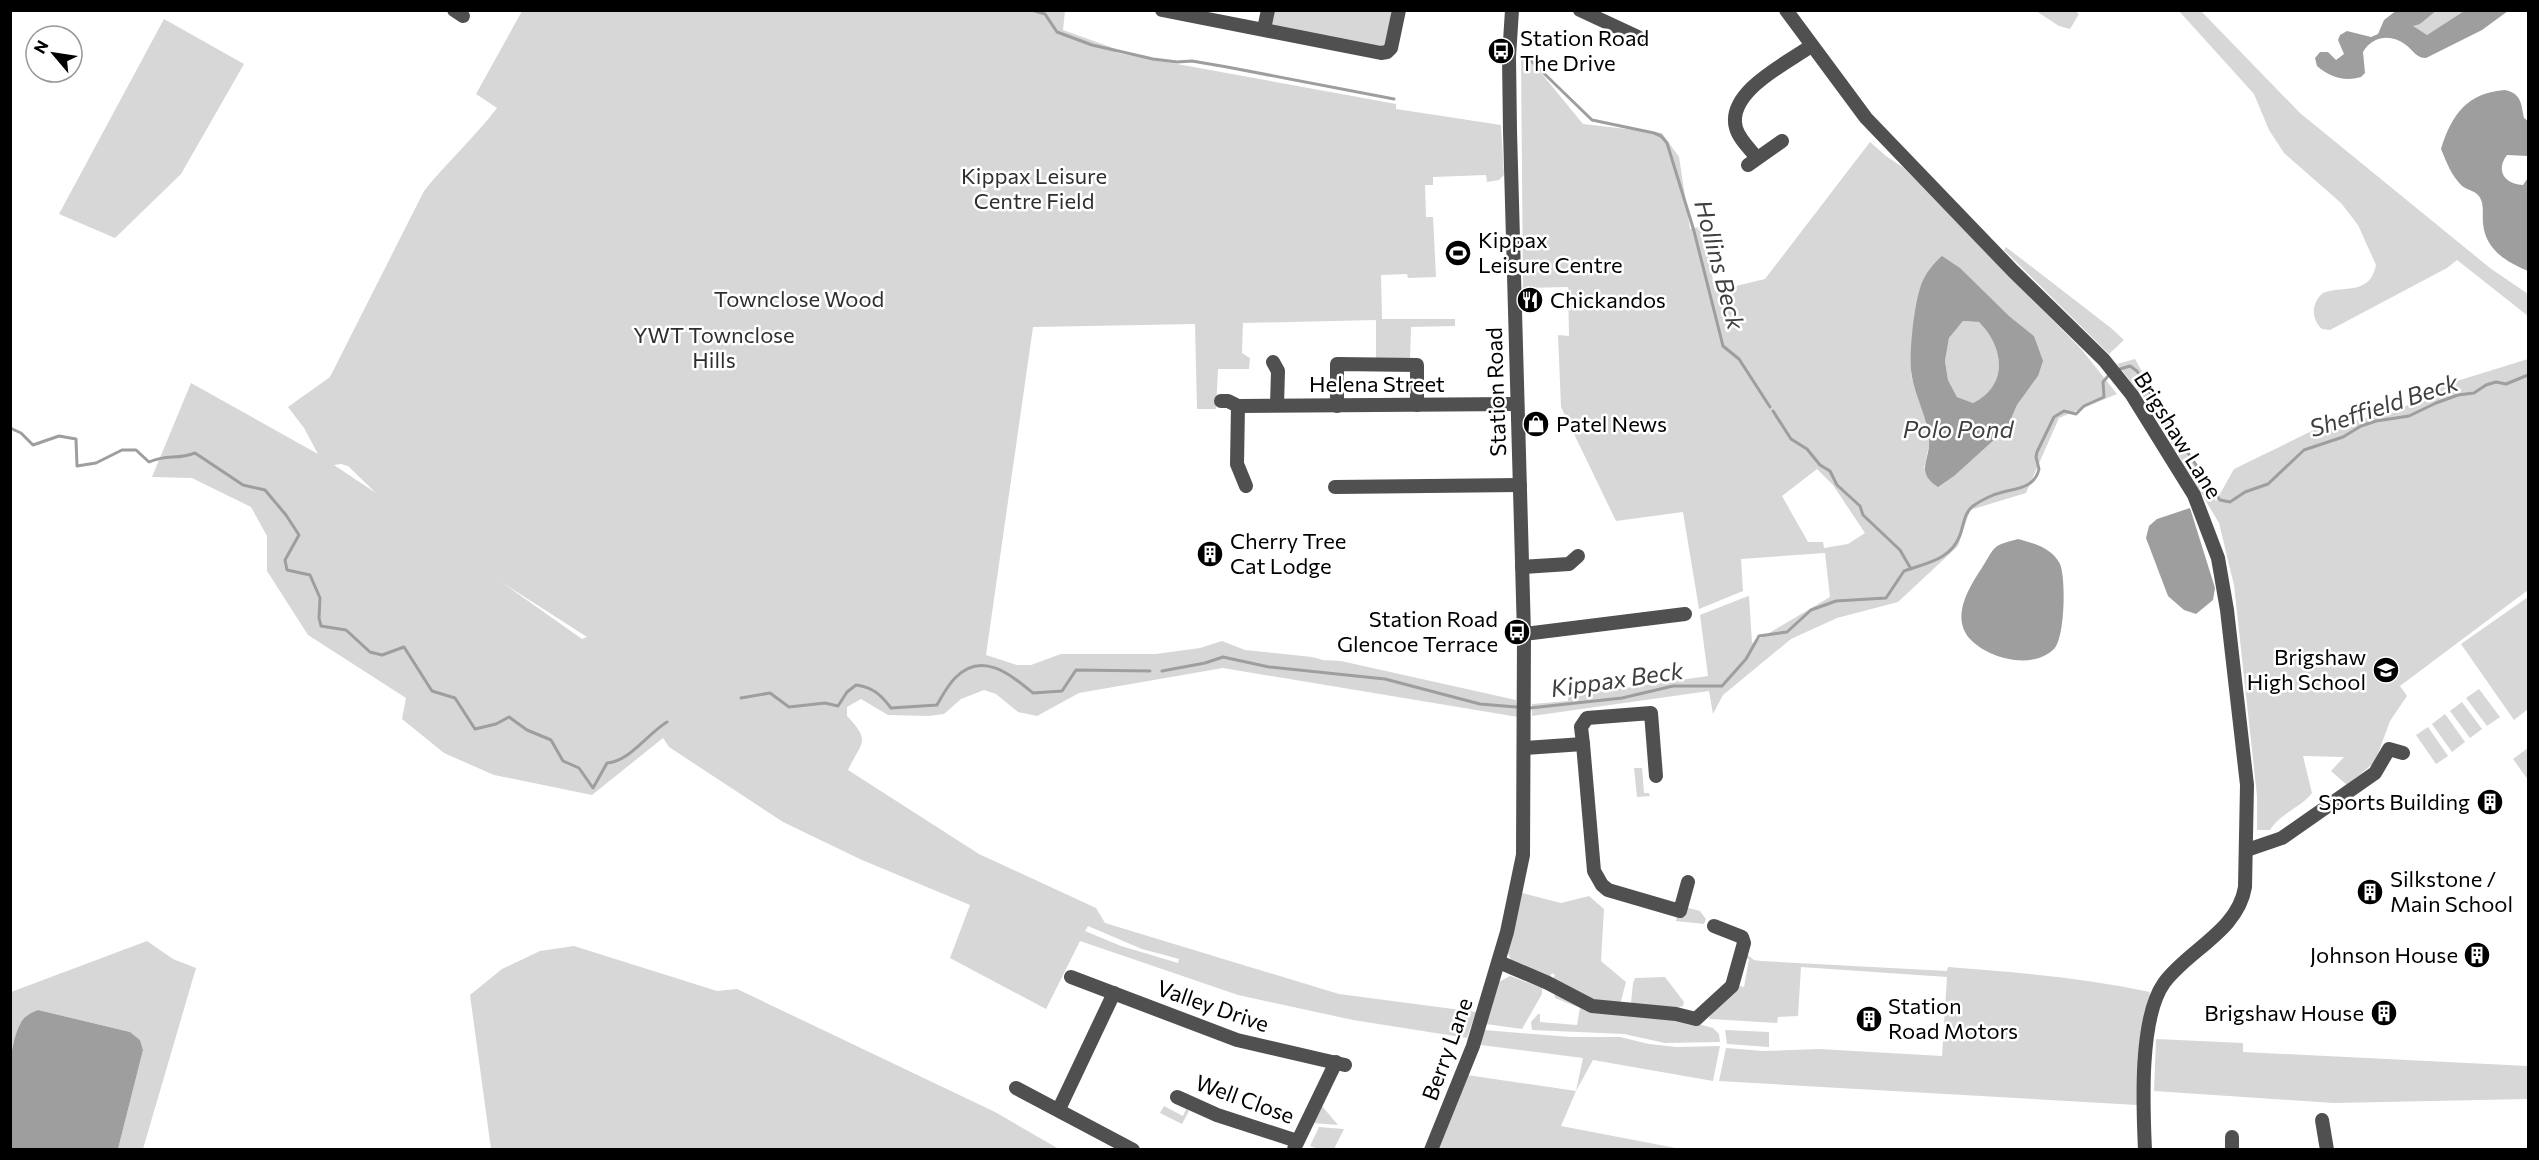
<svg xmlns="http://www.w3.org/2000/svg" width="2539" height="1160" font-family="Commissioner,sans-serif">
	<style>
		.green { fill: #d7d7d7; fill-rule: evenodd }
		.water { fill: #9e9e9e; fill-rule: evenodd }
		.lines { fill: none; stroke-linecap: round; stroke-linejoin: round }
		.stream { stroke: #9e9e9e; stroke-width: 3 }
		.minor { stroke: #505050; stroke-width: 14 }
		.labels { text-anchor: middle; stroke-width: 5; stroke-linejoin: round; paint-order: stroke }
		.poi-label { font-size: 22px; fill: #000; stroke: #fff; text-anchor: start }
		.park-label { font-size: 22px; fill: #2e2e2e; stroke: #fff }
		.street-label { font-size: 22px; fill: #000; stroke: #fff }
		.water-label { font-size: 24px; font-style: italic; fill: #3f3f3f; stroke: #fff }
	</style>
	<rect width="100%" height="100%" fill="#fff"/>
	<g class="green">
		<path d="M522 11H1065L1063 30 1116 49 1115 52 1122 54 1396 104V109L1501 125 1504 175 1499 180 1487 182 1486 175 1433 177V185H1425L1426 217H1433L1436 277 1408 278 1407 274 1381 275 1382 319H1455V326L1411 327 1410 362 1376 361V320L1243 323 1242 353 1250 358 1249 369H1218L1216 409H1197L1195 324 1033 327 986 655 1017 665H1031L1061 654H1156L1200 648 1222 641 1245 650 1312 657 1323 660 1341 661 1516 700 1518 717 1223 668 1079 693 1037 716 1018 712 996 694 984 690 961 699 944 714 929 716 888 715 861 699 847 707V716C872 742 861 742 848 770L979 854 1096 908 1105 923 1339 994 1476 1012 1467 1038 1353 1020 1238 995 1080 941 1046 1009 950 958 970 905 862 860 783 822 669 747 663 738 592 795 494 775 444 753 402 719 406 698 308 635 267 571V536L251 507 192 478 152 477 191 383 318 454 304 428 288 407 330 377 424 191C447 162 474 138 497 108L476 94ZM341 464 348 466 376 493 334 465ZM500 581 587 637 582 639ZM1088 926 1142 949 1179 959 1178 963 1121 946 1085 931Z"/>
		<path d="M1273 11H1395L1385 48 1272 26Z"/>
		<path d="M2036 11H2075L2079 14 2070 29 2059 26Z"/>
		<path d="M2179 11H2201L2300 113 2490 268 2528 294V316L2457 260 2447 268 2330 330 2322 329C2311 319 2311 303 2323 293 2344 285 2370 296 2376 265L2358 225 2341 203 2284 153 2269 130 2254 94Z"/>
		<path d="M2436 11H2464L2427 35 2413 27 2414 24H2420Z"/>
		<path d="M164 19 244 64 181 174 115 238 59 214Z"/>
		<path d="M1521 57H1528L1583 124 1662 133 1679 157 1690 229 1703 226 1715 291 1765 279 1870 142 1886 156 1904 168 2082 350 2117 394 2059 418 2026 493 1970 510 1958 546 1898 602 1837 618 1791 639 1723 695 1713 714 1709 691 1532 716V704L1568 701V696L1708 676 1700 615 1743 598 1749 596 1752 643 1830 597 1825 553 1741 559 1743 591 1699 609 1683 512 1616 521 1561 407 1558 335 1569 336 1568 287 1523 288ZM1921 285 2009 316 2034 336 2038 376 2017 405 2007 428 1986 446 1924 468 1930 441 1925 418 1911 375 1912 334ZM1817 469 1833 485 1865 533 1848 544 1824 548 1823 542H1808L1782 496Z"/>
		<path d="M2006 247 2111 328 2124 340 2109 354 2004 250Z"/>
		<path d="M1963 321 1979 322C2005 348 2008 386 1973 403L1957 397 1948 380 1945 361 1949 338Z"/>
		<path d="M2135 359 2216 501 2234 469 2318 428 2395 412 2444 385 2528 359V590L2400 686 2407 696 2390 721 2375 762 2347 785 2331 771 2344 757 2303 756 2312 793C2300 808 2281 813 2270 830H2257V796L2234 585 2219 523 2145 399 2117 364Z"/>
		<path d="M2528 597V709L2514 720 2461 644Z"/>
		<path d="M2479 689 2500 717 2487 726 2466 698Z"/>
		<path d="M2462 702 2482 729 2470 738 2450 711Z"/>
		<path d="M2445 714 2465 742 2452 752 2432 724Z"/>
		<path d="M2428 727 2448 756 2436 764 2416 735Z"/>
		<path d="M2528 748V780L2513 759Z"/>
		<path d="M1634 768H1642L1644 793H1649L1650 796 1637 797Z"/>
		<path d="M1522 893 1561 903 1589 896 1604 909 1601 961 1626 982 1621 1001 1618 1005 1597 1004 1552 980 1555 975 1552 973 1549 978 1511 960 1508 953Z"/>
		<path d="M1685 907 1700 911 1706 919 1704 924 1676 921 1677 915Z"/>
		<path d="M147 941 173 959 196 968 143 1149H118L143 1050 140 1040 130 1032 38 1010 20 1023 11 1060V992Z"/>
		<path d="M574 946 717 991 737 989 995 1112 1059 1149H491L470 995 502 969 540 951Z"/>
		<path d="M1745 953 1754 960 1761 961 1947 971 1948 967C2016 972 2083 978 2150 992L2144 1018 2137 1105 1719 1081 1726 1048 1763 1051 1819 1049 1942 1056 1947 977 1801 967 1798 1016 1778 1017 1777 1023 1710 1019 1709 1017 1736 985 1744 987 1749 959 1743 957Z"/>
		<path d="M1510 976 1542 988V994L1522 1029 1486 1024 1499 982Z"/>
		<path d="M1665 977 1684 1002 1683 1006 1672 1009 1631 1003 1633 983 1635 978Z"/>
		<path d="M1554 992 1581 1006 1681 1019 1713 1028 1719 1034 1720 1042 1665 1043 1624 1034 1532 1030 1531 1022 1538 1014H1540V1022L1577 1025 1580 1008 1555 998Z"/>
		<path d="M1484 1030 1571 1037H1620L1649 1044 1676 1047 1720 1046 1713 1081 1593 1060 1576 1091 1561 1126 1681 1149 1437 1150 1467 1075 1576 1091 1583 1058 1481 1045Z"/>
		<path d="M1725 1030 1769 1032V1047L1727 1044Z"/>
		<path d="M2156 1039 2243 1043V1052L2528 1066V1099L2334 1103 2154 1091Z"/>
		<path d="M1164 1106 1183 1116 1186 1109 1189 1111 1182 1124 1160 1113Z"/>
		<path d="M1322 1106 1338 1125 1313 1123Z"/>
		<path d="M1319 1127 1344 1129 1334 1149H1318L1310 1146Z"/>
	</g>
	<g class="water">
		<path d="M2397 10 2436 11 2420 24 2413 26 2427 35 2464 11H2508L2482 30 2426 58C2416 58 2413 50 2406 45 2391 33 2372 36 2363 52L2365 73 2361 77C2344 82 2330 77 2317 66L2315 58 2320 52H2328L2336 60 2344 54 2338 40 2340 35 2347 31 2371 37 2378 34 2384 20Z"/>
		<path d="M2505 90C2522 94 2521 104 2524 118L2528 121V156L2507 155C2495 171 2505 184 2523 185L2528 178V271C2506 262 2485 249 2483 223 2482 213 2485 203 2478 195 2475 191 2467 190 2462 186 2451 175 2447 163 2441 149 2452 114 2467 93 2505 90Z"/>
		<path d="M1942 256 1960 268 2009 316 2034 336 2043 361 2038 376 2017 405 2007 428 1954 476 1938 487C1914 471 1931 460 1929 439 1927 417 1916 398 1912 377 1908 357 1914 305 1921 285 1925 274 1933 264 1942 256ZM1963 321 1979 322C2005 348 2008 386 1973 403L1957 397 1948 380 1945 361 1949 338Z"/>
		<path d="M2190 508 2215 588 2213 600 2196 614 2184 610 2168 596 2146 538 2149 526 2157 519Z"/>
		<path d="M2018 539C2033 543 2052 548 2060 564 2066 578 2065 638 2054 649 2032 670 1990 659 1971 640 1949 618 1970 586 1983 566 1987 560 1991 551 1996 547 2001 543 2012 541 2018 539Z"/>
		<path d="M38 1010 130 1032 140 1040 143 1050 118 1149H11C10 1112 4 1058 20 1024 24 1016 31 1013 38 1010Z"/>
	</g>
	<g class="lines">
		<g class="stream">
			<path d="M1032 10 1045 14 1057 32 1092 45 1153 59 1177 62 1192 61 1227 67 1394 99"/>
			<path d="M1525 55 1592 120 1654 133 1661 136 1667 143 1694 231 1723 346 1739 359 1770 407"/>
			<path d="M2120 369 2130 366 2137 371 2172 429 2215 493 2220 500 2230 502 2245 492 2268 484 2304 450 2343 437 2361 426 2376 421 2409 416 2436 403 2458 395 2474 393 2486 385 2496 382 2506 384 2528 375"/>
			<path d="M1773 411 1791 439 1807 449 1820 465 1830 471 1837 485 1860 506 1863 515 1900 550 1911 569"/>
			<path d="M10 428 21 433 33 445 59 436 76 439 77 466 96 463 122 450H136L149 462C167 454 177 460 195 453L243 485 265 490 286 515 299 535 285 560 287 570 310 575 320 598 319 618 321 626 346 630 370 652 382 655 404 647 432 691 455 698 475 729 496 724 509 717 527 730 551 740 563 761 579 768 593 788 607 763C629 762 647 734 667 722"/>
			<path d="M1162 671 1205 663 1223 657 1269 667 1385 679 1480 704 1516 707"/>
			<path d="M741 698 770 693 789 707 825 703 838 706 847 692 856 685C873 687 881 695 891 708L937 705C942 696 948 685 955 678 982 650 1011 675 1033 693L1062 691 1076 670 1150 671"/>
			<path d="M1530 708 1622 698 1673 686H1722L1746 659 1759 636 1787 632 1811 610 1836 601 1886 598 1904 571C1926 563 1951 560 1960 535 1964 524 1964 513 1973 506 1981 500 1994 494 2003 492 2019 488 2035 487 2039 469L2036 457 2037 452 2054 417 2064 411 2076 414 2084 406 2104 397 2103 382 2109 375"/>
		</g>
		<g class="minor">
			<path d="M454 10 463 16"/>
			<path d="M1162 10 1381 53 1387 52 1391 48 1399 10"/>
			<path d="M1580 10 1638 37"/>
			<path d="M1786 10 1866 118 2013 271 2104 360 2132 395 2194 495 2218 558 2227 610 2247 785 2245 887C2238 931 2188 950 2164 983 2139 1018 2143 1107 2145 1150"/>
			<path d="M1264 29 1268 10"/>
			<path d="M1757 158C1750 149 1739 139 1736 128 1726 92 1787 63 1811 46"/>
			<path d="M1748 165 1782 141"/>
			<path d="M1273 362 1278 371 1277 405"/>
			<path d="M1221 401H1228L1238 406"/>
			<path d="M1238 406 1517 404"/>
			<path d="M1238 406 1237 464 1246 486"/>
			<path d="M1337 406V364L1417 365V405"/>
			<path d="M1335 487 1520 485"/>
			<path d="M1522 567 1569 564 1578 556"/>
			<path d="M1524 634 1685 614"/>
			<path d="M1583 744 1581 727 1587 718 1651 713 1656 776"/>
			<path d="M1525 748 1583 744 1594 871 1602 885 1608 890 1680 911 1688 882"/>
			<path d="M2247 850 2282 838 2375 773 2389 749 2403 753"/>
			<path d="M1499 962 1548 983 1592 1006 1676 1014 1696 1019 1732 986 1744 943 1742 937 1714 926"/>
			<path d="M1071 977 1237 1040 1345 1065"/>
			<path d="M1016 1088 1133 1150"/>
			<path d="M1177 1097 1217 1115 1297 1141"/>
			<path d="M1059 1109 1114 993"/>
			<path d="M2322 1120 2327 1150"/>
			<path d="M1294 1149 1336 1062"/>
			<path d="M1431 1150 1473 1046 1507 932 1523 855 1524 634 1510 131 1509 57 1512 10"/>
			<path d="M2232 1150V1137"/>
		</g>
	</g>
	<defs>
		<symbol id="bus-disc" viewBox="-11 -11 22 22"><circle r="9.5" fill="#000" stroke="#fff"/><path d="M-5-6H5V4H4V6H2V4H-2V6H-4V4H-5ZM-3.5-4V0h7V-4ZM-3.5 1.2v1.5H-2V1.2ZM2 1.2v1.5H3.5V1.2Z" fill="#fff"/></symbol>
		<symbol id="stadium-disc" viewBox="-11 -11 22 22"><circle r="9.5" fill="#000" stroke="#fff"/><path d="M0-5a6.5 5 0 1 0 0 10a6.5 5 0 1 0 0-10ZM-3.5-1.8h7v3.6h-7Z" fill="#fff"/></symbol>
		<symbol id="restaurant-disc" viewBox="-11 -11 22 22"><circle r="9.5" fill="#000" stroke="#fff"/><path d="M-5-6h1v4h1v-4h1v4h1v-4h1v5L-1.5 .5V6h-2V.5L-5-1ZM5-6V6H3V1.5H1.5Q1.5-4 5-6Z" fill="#fff"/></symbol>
		<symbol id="shop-disc" viewBox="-11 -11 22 22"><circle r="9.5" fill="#000" stroke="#fff"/><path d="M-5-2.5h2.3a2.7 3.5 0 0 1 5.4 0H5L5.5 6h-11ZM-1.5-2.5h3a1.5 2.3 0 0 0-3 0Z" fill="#fff"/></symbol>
		<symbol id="building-disc" viewBox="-11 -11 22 22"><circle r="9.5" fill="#000" stroke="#fff"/><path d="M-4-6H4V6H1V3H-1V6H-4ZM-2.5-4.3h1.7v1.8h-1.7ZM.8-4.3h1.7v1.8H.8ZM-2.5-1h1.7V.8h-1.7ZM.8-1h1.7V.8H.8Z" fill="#fff"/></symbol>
		<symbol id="school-disc" viewBox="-11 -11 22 22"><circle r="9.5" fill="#000" stroke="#fff"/><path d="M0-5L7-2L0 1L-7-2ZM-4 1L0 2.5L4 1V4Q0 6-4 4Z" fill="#fff"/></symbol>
	</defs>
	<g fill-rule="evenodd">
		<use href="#bus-disc" x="1486" y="36" width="30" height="30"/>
		<use href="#stadium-disc" x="1443" y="238" width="30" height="30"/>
		<use href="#restaurant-disc" x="1515" y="285" width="30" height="30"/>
		<use href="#shop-disc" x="1521" y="409" width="30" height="30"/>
		<use href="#building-disc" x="1195" y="539" width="30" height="30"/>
		<use href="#bus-disc" x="1502" y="617" width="30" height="30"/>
		<use href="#school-disc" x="2371" y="655" width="30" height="30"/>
		<use href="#building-disc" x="2475" y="787" width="30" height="30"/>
		<use href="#building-disc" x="2355" y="877" width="30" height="30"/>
		<use href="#building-disc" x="2462" y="940" width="30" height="30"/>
		<use href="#building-disc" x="2369" y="998" width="30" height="30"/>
		<use href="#building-disc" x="1854" y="1004" width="30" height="30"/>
	</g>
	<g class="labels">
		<g class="poi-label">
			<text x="1520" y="46">Station Road<tspan x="1520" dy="25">The Drive</tspan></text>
			<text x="1478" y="248">Kippax<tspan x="1478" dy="25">Leisure Centre</tspan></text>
			<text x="1550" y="308">Chickandos</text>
			<text x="1556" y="432">Patel News</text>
			<text x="1230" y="549">Cherry Tree<tspan x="1230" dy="25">Cat Lodge</tspan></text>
			<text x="1498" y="627" text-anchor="end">Station Road<tspan x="1498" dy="25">Glencoe Terrace</tspan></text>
			<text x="2366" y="665" text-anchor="end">Brigshaw<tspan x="2366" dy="25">High School</tspan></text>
			<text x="2470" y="810" text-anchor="end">Sports Building</text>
			<text x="2390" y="887">Silkstone /<tspan x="2390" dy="25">Main School</tspan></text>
			<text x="2458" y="963" text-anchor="end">Johnson House</text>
			<text x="1888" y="1014">Station<tspan x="1888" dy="25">Road Motors</tspan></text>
			<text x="2364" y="1021" text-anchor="end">Brigshaw House</text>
		</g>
		<g class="park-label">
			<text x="1034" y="184">Kippax Leisure<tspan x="1034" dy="25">Centre Field</tspan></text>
			<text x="799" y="307">Townclose Wood</text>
			<text x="714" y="343">YWT Townclose<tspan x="714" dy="25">Hills</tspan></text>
		</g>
		<g class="street-label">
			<text x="1377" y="392">Helena Street</text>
			<text transform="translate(1496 392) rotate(-92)" y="8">Station Road</text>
			<text transform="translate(2178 435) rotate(58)" y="8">Brigshaw Lane</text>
			<text transform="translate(1213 1006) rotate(19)" y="8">Valley Drive</text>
			<text transform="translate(1447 1049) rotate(-70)" y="8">Berry Lane</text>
			<text transform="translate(1245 1099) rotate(20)" y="8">Well Close</text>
		</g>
		<g class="water-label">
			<text transform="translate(1719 265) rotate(75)" y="8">Hollins Beck</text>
			<text transform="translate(2384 406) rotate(-18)" y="8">Sheffield Beck</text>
			<text x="1958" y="438">Polo Pond</text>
			<text transform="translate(1617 680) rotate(-8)" y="8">Kippax Beck</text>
		</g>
	</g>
	<rect width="2539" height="1160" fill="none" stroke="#000000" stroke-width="24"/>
	<g transform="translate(54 54) rotate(299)"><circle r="28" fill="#ffffff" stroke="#999999" stroke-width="1.5"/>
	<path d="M0-4.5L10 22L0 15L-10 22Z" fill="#000000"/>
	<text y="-9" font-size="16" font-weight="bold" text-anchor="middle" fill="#000000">N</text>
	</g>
</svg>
